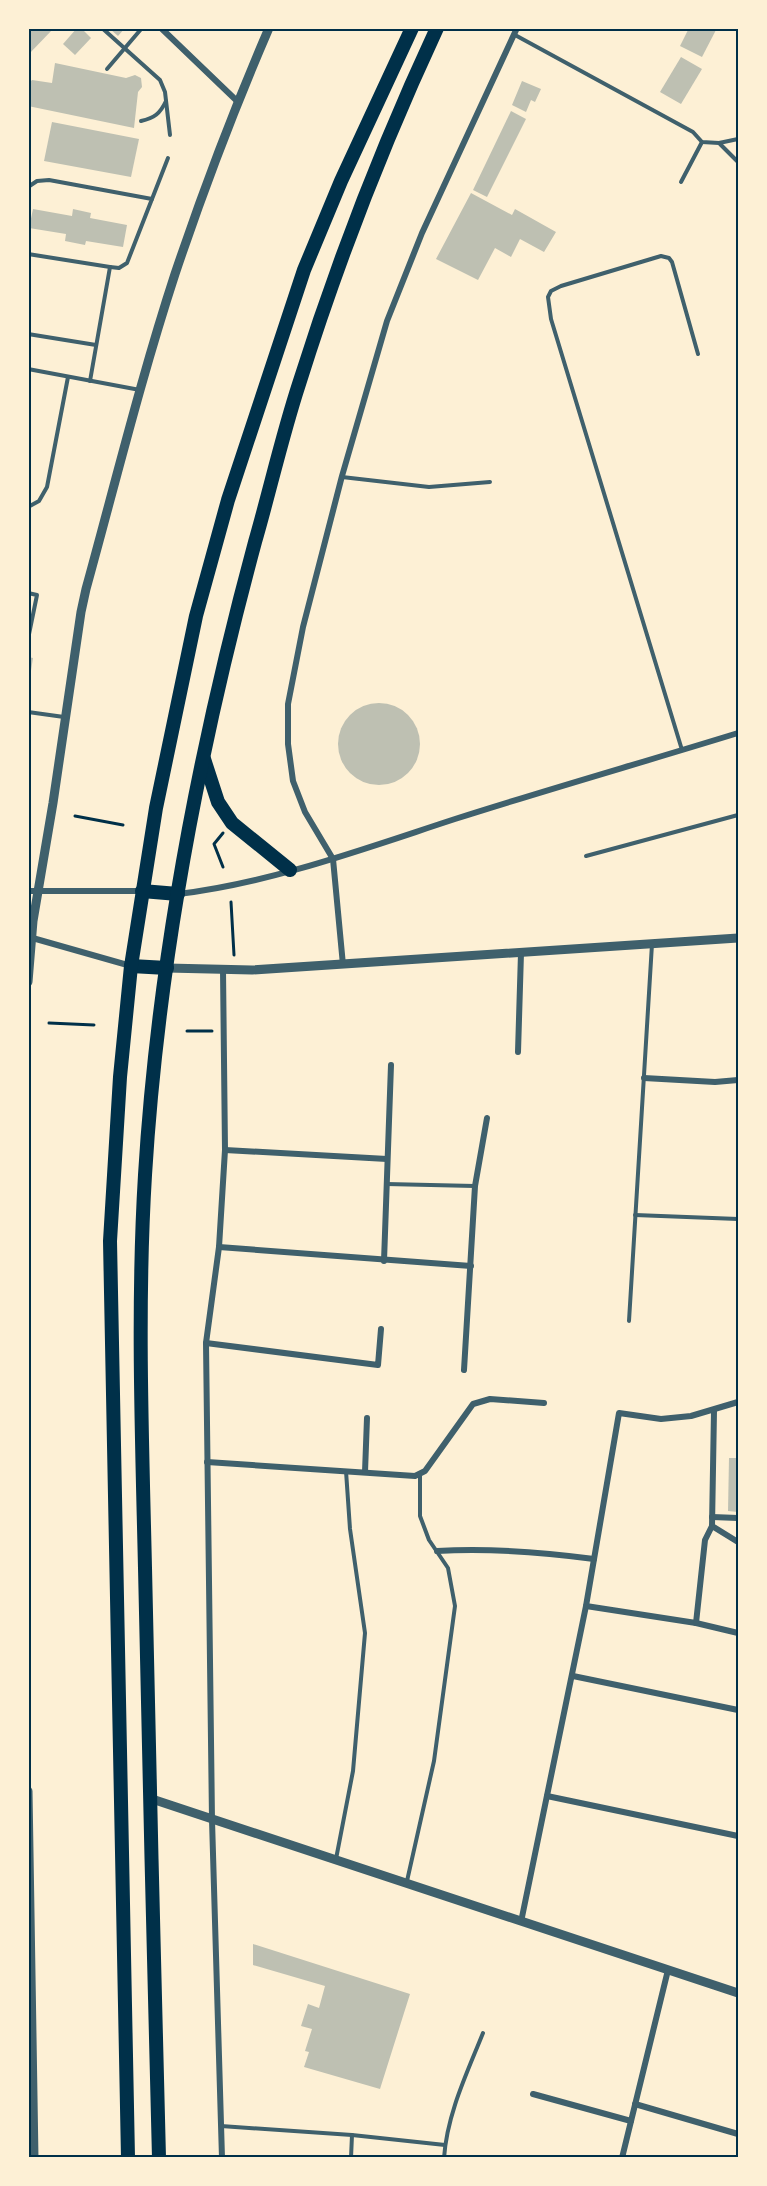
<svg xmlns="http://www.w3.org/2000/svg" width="767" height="2186" font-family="'Alegreya Sans',sans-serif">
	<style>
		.building { fill: #bec0b2 }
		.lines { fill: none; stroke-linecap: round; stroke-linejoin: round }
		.path { stroke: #003049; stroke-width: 3 }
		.service { stroke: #3f606c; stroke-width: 4 }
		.minor { stroke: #3f606c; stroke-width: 6 }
		.tertiary { stroke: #3f606c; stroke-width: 9 }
		.trunk { stroke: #003049; stroke-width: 14 }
		.neatline { fill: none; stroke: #003049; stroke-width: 2 }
	</style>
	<rect width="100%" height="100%" fill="#fdf0d5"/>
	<g class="building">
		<path d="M28 28H54L28 55Z"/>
		<path d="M77 28H81L91 38 75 55 63 44Z"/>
		<path d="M109 28H125L118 36Z"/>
		<path d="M689 28H717L702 57 680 46Z"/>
		<path d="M681 57 702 69 681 104 660 92Z"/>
		<path d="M55 63 126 78 135 75 141 78 142 87 138 92 134 128 28 106V84L32 80 52 83Z"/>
		<path d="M522 81 541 89 535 102 531 100 526 112 512 105Z"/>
		<path d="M511 111 526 119 487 197 473 190Z"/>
		<path d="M52 122 139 139 131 177 44 161Z"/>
		<path d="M471 193 512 215 515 209 556 232 544 252 520 239 511 257 495 248 478 280 436 259Z"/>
		<path d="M33 209 72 216 73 209 91 213 90 218 127 225 123 247 86 241 85 245 65 241 66 234 29 228Z"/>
		<path d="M28 657 33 658 30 677 28 676Z"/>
		<circle cx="379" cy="744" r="41"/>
		<path d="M729 1458H738V1512L728 1511Z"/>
		<path d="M253 1944 410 1994 380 2089 304 2067 309 2052 305 2051 312 2029 301 2026 308 2004 319 2008 325 1986 253 1965Z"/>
	</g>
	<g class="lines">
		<g class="path">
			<path d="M75 816 123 825"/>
			<path d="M223 833 214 844 223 867"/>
			<path d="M231 902 234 955"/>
			<path d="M49 1023 94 1025"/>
			<path d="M187 1031H212"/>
		</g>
		<g class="service">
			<path d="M102 28 160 80 165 92 170 135"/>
			<path d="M515 35 693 132 702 142 719 143 738 139"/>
			<path d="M107 69 142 28"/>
			<path d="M141 121C154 118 160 114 166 101"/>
			<path d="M720 144 738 162"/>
			<path d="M681 182 702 142"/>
			<path d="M28 187 37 181 49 180 152 199 127 263 119 268 110 267"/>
			<path d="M152 199 168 158"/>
			<path d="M28 254 110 267 90 381"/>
			<path d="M28 334 96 345"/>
			<path d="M28 369 140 390"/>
			<path d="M342 477 429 487 490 482"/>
			<path d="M28 507 39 501 47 487 68 377"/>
			<path d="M28 593 37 595 28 639"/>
			<path d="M28 712 64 717"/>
			<path d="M682 750 551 319 548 297 551 291 561 286 661 256 669 258 672 262 698 354"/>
			<path d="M586 856 738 815"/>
			<path d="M386 1184 475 1186"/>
			<path d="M635 1215 738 1219"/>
			<path d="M629 1321 652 944"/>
			<path d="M336 1859 353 1771 365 1633 350 1529 346 1471"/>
			<path d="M407 1881 434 1761 455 1606 448 1568 429 1540 420 1516V1474"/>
			<path d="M221 2126 352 2135 445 2145"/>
			<path d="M351 2158 352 2135"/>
			<path d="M444 2158C447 2114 467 2073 483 2033"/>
		</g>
		<g class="minor">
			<path d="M161 28 237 101"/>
			<path d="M28 891H142"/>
			<path d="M178 894C271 883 366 848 455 819 549 789 644 762 738 733"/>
			<path d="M29 937 131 966"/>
			<path d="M343 965 333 859 305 812 293 781 288 744V704L303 627 342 476 387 321 422 233 517 28"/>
			<path d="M518 1052 521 953"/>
			<path d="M644 1078 715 1082 738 1080"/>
			<path d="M225 1150 387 1159"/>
			<path d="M219 1247 471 1266"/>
			<path d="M384 1261 391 1065"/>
			<path d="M206 1343 378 1365 381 1329"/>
			<path d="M464 1370 475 1186 487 1118"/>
			<path d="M714 1411 712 1526 738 1542"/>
			<path d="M207 1462 415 1476 425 1471 473 1404 490 1399 544 1403"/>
			<path d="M365 1472 367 1418"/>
			<path d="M712 1517 738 1518"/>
			<path d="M437 1551C490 1548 542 1552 594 1559"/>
			<path d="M586 1606 696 1623 738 1633"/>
			<path d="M696 1623 705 1540 712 1526"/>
			<path d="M573 1676 738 1710"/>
			<path d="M547 1796 738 1836"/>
			<path d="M521 1922 586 1606 619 1413 661 1419 691 1416 738 1402"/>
			<path d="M533 2094 631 2121"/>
			<path d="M635 2104 738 2134"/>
			<path d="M222 2158 212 1820 206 1343 219 1247 225 1150 223 970"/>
			<path d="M622 2158 668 1970"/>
		</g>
		<g class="tertiary">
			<path d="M167 968 252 970 738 938"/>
			<path d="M28 982 33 921 53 803 81 612 86 589C115 484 141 378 175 274 203 191 234 109 269 28"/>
			<path d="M28 1791 34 2158"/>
			<path d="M149 1798 738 1993"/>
		</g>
		<g class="trunk">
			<path d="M204 759 218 802 232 823 290 870"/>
			<path d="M142 891 178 894"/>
			<path d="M131 966 167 968"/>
			<path d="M128 2158 110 1241 120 1077 131 966 156 808 196 616 228 500 304 270 341 181 412 28"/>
			<path d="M159 2158C154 1961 149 1765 145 1568 142 1437 137 1306 145 1175 158 961 199 749 255 542 270 490 282 436 299 384 337 263 383 144 437 28"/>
		</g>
	</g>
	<rect width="767" height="2186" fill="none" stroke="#fdf0d5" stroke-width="60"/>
	<rect x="30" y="30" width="707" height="2126" class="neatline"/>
</svg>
